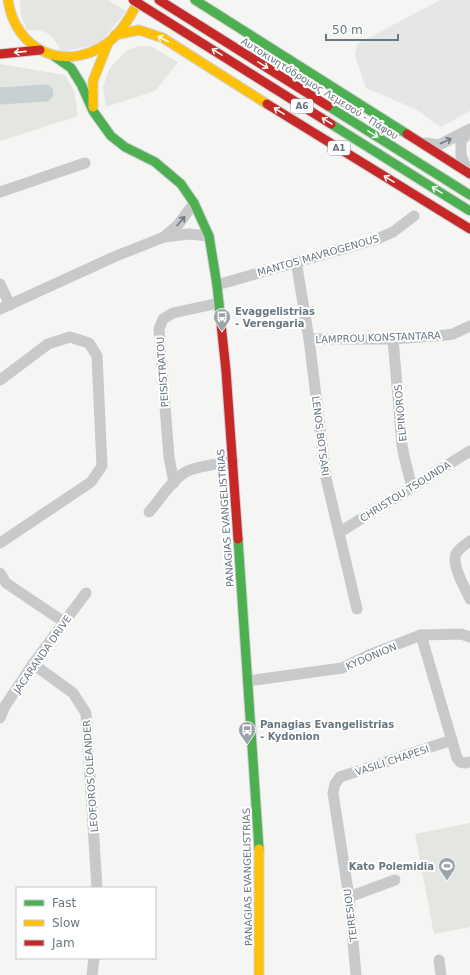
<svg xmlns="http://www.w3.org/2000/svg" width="470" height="975" font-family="'DejaVu Sans',sans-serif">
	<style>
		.built { fill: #e5e6e6 }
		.green { fill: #e4e6e2 }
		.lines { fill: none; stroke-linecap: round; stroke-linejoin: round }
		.river { stroke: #c8d0d2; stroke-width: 17 }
		.fast-casing { stroke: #d1d1d1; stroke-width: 11 }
		.slow-casing { stroke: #d1d1d1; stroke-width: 11 }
		.jam-casing { stroke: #d1d1d1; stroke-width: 11 }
		.street { stroke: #c7c9ca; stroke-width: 11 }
		.fast { stroke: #4caf50; stroke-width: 9 }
		.slow { stroke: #ffc107; stroke-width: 9 }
		.jam { stroke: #c62828; stroke-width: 9 }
		.fast-bridge-casing { stroke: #d1d1d1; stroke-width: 11; stroke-linecap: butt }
		.jam-bridge-casing { stroke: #d1d1d1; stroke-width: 11; stroke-linecap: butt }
		.fast-bridge { stroke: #4caf50; stroke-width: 9 }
		.jam-bridge { stroke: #c62828; stroke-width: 9 }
		.oneway { stroke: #f6fbf6 }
		.oneway2 { stroke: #6d7b84 }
		.labels { text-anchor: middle; stroke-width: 4; stroke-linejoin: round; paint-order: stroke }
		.shield { fill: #fff; stroke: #95a0a6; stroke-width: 1 }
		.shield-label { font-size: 9px; font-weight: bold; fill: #687780 }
		.street-label { font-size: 10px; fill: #687780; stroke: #fff }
		.poi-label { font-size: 10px; font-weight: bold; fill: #687780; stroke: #fff; text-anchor: start }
	</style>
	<rect width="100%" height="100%" fill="#f5f5f4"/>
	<path class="built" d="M440 0H470V111L441 127 415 109 366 88 355 56 357 44Z"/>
	<g class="green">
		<path d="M20 0H108L126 11 99 44 62 52C53 35 48 29 27 30L21 16Z"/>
		<path d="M139 46H150L178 62 155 91 106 107 103 87 109 69 127 50Z"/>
		<path d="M0 64 65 75 74 91 78 116 0 141Z"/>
		<path d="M470 823V927L434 934 415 834Z"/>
	</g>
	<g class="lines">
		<path class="river" d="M0 96 45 93"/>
		<defs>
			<g id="fast">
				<path d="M195 0 407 134"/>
				<path d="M54 56 71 68 81 84 93 111 111 136 125 147 155 162 181 184 194 203 209 236 217 285 220 314"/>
				<path d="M328 106 470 195"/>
				<path d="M238 539 259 849"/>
			</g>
			<g id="slow">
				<path d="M8 0C15 50 64 73 106 44 121 34 131 15 139 0"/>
				<path d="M115 35 139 30 163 38 267 104"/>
				<path d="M93 107V81L108 43"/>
				<path d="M259 849V975"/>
			</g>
			<g id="jam">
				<path d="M159 0 328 106"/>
				<path d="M0 54 40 50"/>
				<path d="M267 104 470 229"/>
				<path d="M407 134 470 174"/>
				<path d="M220 314 226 371 238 539"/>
			</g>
		</defs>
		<use href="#fast" class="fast-casing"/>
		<use href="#slow" class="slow-casing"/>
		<use href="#jam" class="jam-casing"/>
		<g class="street">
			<path d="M426 143 439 145 470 129"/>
			<path d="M467 171 461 155V141L470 131"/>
			<path d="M0 192 85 163"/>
			<path d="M164 237 178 225 194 203"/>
			<path d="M296 261 309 339 326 478 357 609"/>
			<path d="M0 284 10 305"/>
			<path d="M217 285 377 239 393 232 414 216"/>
			<path d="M0 309 116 256 164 237 189 234 209 236"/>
			<path d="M309 339H393L446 335 453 334 470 326"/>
			<path d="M393 339 402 445 404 456 412 487"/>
			<path d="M0 380 48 344 70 337 89 343 97 356 102 466 91 482 0 543"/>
			<path d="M174 483 169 457 159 329 163 319 173 313 219 303"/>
			<path d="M149 512C160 500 170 482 184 473 194 466 221 464 233 461"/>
			<path d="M340 532 470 451"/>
			<path d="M470 541C465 545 459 548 456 554 451 564 465 588 470 599"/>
			<path d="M0 573 6 583 64 622"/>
			<path d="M421 635 457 758 460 762 465 763 470 762"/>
			<path d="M33 664 73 693 86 713 97 888"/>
			<path d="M248 681 342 668 369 655 421 635 461 634 470 637"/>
			<path d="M0 718 5 706 33 664 86 593"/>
			<path d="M349 897 395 880"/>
			<path d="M439 960 441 975"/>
			<path d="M92 975 94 958"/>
			<path d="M356 975 349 897 333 793 335 784 340 777 452 740"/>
		</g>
		<use href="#fast" class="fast"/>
		<use href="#slow" class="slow"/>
		<use href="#jam" class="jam"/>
		<defs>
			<path id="fast-bridge" d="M331 124 470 211"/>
			<path id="jam-bridge" d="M133 0 331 124"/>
		</defs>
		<use href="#fast-bridge" class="fast-bridge-casing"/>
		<use href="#jam-bridge" class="jam-bridge-casing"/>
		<use href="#fast-bridge" class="fast-bridge"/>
		<use href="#jam-bridge" class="jam-bridge"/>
	</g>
	<defs><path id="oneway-shaft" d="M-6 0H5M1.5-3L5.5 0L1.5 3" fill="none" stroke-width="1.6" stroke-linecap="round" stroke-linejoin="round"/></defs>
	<g class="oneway">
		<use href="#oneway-shaft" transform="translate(163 39) rotate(-153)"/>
		<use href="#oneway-shaft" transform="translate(20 52) rotate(174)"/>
		<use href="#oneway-shaft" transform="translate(217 52) rotate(-148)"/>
		<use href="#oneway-shaft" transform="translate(263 65) rotate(32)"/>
		<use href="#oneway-shaft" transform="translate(279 111) rotate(-148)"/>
		<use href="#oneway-shaft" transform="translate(327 121) rotate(-148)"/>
		<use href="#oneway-shaft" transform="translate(373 134) rotate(32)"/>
		<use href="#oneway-shaft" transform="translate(389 179) rotate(-148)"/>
		<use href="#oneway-shaft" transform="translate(437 190) rotate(-148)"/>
	</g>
	<g class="oneway2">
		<use href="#oneway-shaft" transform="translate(446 141) rotate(-25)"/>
		<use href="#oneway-shaft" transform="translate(181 221) rotate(-49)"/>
	</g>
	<defs>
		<symbol id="bus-pin" viewBox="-11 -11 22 30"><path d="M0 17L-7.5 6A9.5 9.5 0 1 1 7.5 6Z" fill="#99a3a9" stroke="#fff"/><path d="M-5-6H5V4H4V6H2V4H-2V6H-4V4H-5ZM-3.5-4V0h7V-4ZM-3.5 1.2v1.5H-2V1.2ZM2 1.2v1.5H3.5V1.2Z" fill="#fff"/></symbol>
		<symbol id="stadium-pin" viewBox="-11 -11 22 30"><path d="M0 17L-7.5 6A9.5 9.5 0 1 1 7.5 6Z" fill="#99a3a9" stroke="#fff"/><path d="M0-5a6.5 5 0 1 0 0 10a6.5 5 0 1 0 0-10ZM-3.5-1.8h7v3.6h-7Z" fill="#fff"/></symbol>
	</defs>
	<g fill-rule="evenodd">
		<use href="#bus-pin" x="212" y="307" width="20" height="27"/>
		<use href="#bus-pin" x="237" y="720" width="20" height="27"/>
		<use href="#stadium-pin" x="437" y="856" width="20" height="27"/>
	</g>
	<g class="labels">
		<g class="shield">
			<rect x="291" y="99" width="22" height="14" rx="3"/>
			<rect x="328" y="141" width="22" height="14" rx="3"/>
		</g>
		<g class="shield-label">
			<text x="302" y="109">A6</text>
			<text x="339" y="151">A1</text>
		</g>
		<g class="street-label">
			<text transform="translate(320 88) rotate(32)" y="4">Αυτοκινητόδρομος Λεμεσού - Πάφου</text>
			<text transform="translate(318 255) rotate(-16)" y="4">MANTOS MAVROGENOUS</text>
			<text transform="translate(378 337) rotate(-2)" y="4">LAMPROU KONSTANTARA</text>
			<text transform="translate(162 372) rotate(-94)" y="4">PEISISTRATOU</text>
			<text transform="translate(400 413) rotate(-95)" y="4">ELPINOROS</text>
			<text transform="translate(321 436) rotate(83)" y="4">LENOS BOTSARI</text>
			<text transform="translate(405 491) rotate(-32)" y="4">CHRISTOU TSOUNDA</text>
			<text transform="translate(225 518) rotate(-94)" y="4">PANAGIAS EVANGELISTRIAS</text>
			<text transform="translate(42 654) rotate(-55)" y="4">JACARANDA DRIVE</text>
			<text transform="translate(371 656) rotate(-23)" y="4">KYDONION</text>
			<text transform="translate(392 760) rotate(-18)" y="4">VASILI CHAPESI</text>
			<text transform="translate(90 776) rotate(-94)" y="4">LEOFOROS OLEANDER</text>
			<text transform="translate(247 877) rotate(-91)" y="4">PANAGIAS EVANGELISTRIAS</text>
			<text transform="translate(350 915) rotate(-97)" y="4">TEIRESIOU</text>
		</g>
		<g class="poi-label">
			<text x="235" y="315">Evaggelistrias<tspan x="235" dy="12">- Verengaria</tspan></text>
			<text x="260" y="728">Panagias Evangelistrias<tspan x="260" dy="12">- Kydonion</tspan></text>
			<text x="434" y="870" text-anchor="end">Kato Polemidia</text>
		</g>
	</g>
	<rect x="16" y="887" width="140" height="72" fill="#ffffff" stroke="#c3c9cc"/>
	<rect x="24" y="900" width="20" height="6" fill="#4caf50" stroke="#c3c9cc"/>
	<text x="52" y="907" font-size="12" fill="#687780">Fast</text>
	<rect x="24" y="920" width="20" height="6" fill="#ffc107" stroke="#c3c9cc"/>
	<text x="52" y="927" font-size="12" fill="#687780">Slow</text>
	<rect x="24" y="940" width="20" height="6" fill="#c62828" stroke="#c3c9cc"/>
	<text x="52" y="947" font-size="12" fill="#687780">Jam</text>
	<path d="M326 34v6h72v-6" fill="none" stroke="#687780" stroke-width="2"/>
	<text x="332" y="34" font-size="12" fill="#687780" stroke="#ffffff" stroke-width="3" paint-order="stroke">50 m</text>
</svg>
